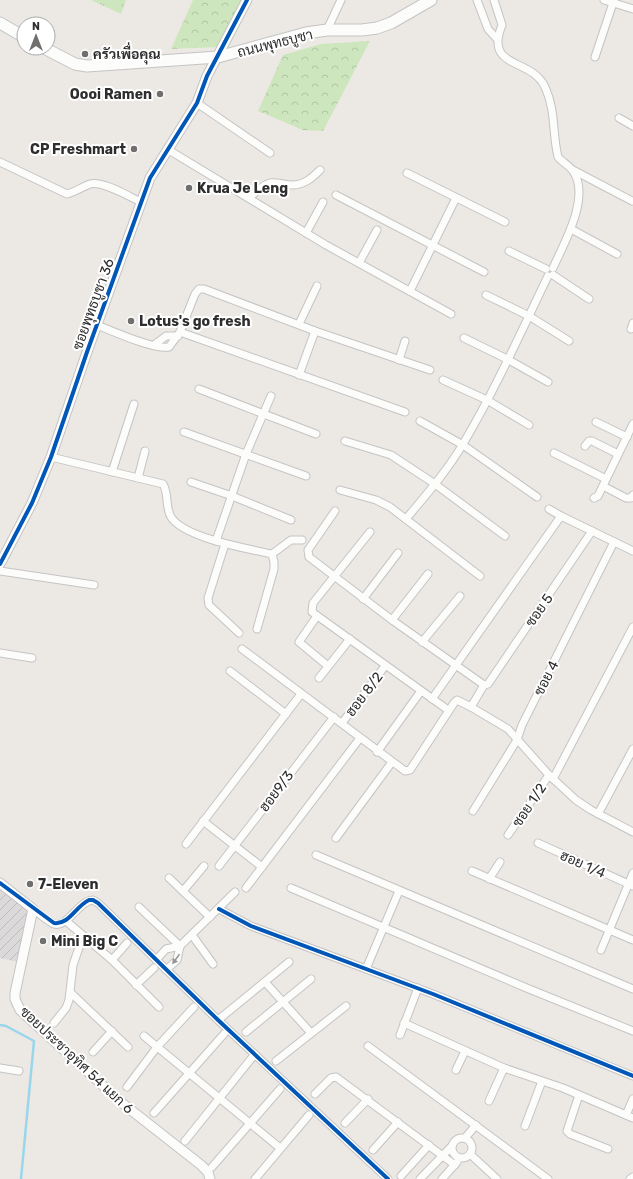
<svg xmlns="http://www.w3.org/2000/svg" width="633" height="1179" font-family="Rubik,Sarabun,sans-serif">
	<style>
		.industrial { fill: url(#industrial-furrows) }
		.grass { fill: url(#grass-tufts) }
		.forest { fill: url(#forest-crowns) }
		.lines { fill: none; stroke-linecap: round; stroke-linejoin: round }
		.stream { stroke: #99d6ec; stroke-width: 2.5 }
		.minor-casing { stroke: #c5c4c5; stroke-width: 9 }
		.tertiary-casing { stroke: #c5c4c5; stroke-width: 11 }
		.secondary-casing { stroke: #c5c4c5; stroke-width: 13 }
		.minor { stroke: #fcfcfb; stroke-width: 7 }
		.tertiary { stroke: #fcfcfb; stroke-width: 9 }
		.secondary { stroke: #fcfcfb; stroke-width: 11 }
		.cycleway-casing { stroke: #fff; stroke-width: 6 }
		.cycleway { stroke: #0057b8; stroke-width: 4 }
		.oneway { fill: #959594 }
		.poi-dot { fill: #706f6e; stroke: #fff; stroke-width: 1.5 }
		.labels { text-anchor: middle; stroke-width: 4; stroke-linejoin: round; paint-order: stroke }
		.street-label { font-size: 14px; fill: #2e2e2e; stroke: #fff }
		.poi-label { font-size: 14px; font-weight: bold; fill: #2e2e2e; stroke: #fff; text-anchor: start }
	</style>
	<defs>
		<pattern id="industrial-furrows" width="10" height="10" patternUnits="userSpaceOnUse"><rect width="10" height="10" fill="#dcd9db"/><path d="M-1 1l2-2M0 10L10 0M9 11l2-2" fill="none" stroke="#bdbbbc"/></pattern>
		<pattern id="grass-tufts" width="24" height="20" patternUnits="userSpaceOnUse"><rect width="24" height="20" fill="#cee6be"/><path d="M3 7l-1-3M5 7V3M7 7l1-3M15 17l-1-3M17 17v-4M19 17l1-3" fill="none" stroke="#b1c6a4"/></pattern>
		<pattern id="forest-crowns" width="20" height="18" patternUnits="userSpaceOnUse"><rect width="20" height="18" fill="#cee6be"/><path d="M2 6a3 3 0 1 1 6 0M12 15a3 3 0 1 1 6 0" fill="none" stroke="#b1c6a4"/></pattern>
	</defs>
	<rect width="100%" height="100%" fill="#ece8e4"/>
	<path class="industrial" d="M0 889 29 910 18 962 0 958Z"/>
	<path class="grass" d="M91 0H126L121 14Z"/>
	<g class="forest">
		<path d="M193 0H244L218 47 171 49Z"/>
		<path d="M370 41 323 131 303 130 258 111 283 55 321 44Z"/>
	</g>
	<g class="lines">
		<path class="stream" d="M0 1025 6 1026 34 1041 21 1179"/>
		<defs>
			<g id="minor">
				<path d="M477 0 488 29 497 39"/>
				<path d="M494 0 502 25C484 70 531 57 545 87 556 111 552 132 558 157 562 162 570 166 573 171 591 197 564 243 553 268"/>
				<path d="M604 0 633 9"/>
				<path d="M327 30 341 0"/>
				<path d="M595 57 614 0"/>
				<path d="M197 103 270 153"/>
				<path d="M619 118 633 126"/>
				<path d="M167 149 326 245 451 314"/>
				<path d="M0 162 67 194C75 192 82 187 90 184 102 180 130 197 141 202"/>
				<path d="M573 170 632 201"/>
				<path d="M407 173 505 222"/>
				<path d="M336 195 484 272"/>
				<path d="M249 198C255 193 262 185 270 183 278 182 285 185 292 185 304 185 312 178 320 170"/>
				<path d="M571 229 617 254"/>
				<path d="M306 233 323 202"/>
				<path d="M509 251 546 269"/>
				<path d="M359 263 377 230"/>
				<path d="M553 275 589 299"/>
				<path d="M410 291 456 198"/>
				<path d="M486 295 529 316 569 341"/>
				<path d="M299 324 317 286"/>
				<path d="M97 325C112 331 154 350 169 347L180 332 195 294 199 289H204L315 331 430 370"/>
				<path d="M631 329 633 323"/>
				<path d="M180 332 405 412"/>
				<path d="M464 338 507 359 548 382"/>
				<path d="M154 345 166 336H178"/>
				<path d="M399 360 405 341"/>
				<path d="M299 375 315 331"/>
				<path d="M443 380 487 400 529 425"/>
				<path d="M199 389 316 434"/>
				<path d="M420 421 463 445 537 497"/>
				<path d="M596 422 627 437"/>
				<path d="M184 432 306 476"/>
				<path d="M345 441 391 455 435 484 505 536"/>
				<path d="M585 446 589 441H592L618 454"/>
				<path d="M554 453 606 479"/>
				<path d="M51 457 163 484C169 494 165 507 171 517 184 538 249 549 272 554L274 562V569L257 629"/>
				<path d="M112 472 134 404"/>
				<path d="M138 478 145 451"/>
				<path d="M191 482 232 496 291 520"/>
				<path d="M603 486 626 498H631L633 495"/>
				<path d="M340 490 376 500 390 507 480 576"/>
				<path d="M594 498 598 496 633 424"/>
				<path d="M549 509 561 516"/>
				<path d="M335 511 308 550 309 557 392 620 484 685"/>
				<path d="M406 519C426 495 447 471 463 444 495 390 521 332 548 276"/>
				<path d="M370 532 313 603 312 612 448 710"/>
				<path d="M216 541 246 454 271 396"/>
				<path d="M225 544 208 598 209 605 239 633"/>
				<path d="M272 554 291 540H302"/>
				<path d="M0 571 94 585"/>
				<path d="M363 599 398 553"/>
				<path d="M317 616 299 642 328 666"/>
				<path d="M392 620 428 574"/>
				<path d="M422 642 460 596"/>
				<path d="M242 649 405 771 410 770 454 703 457 700 471 707"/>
				<path d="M0 653 32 658"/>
				<path d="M230 671 286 714"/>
				<path d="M319 678 350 639"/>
				<path d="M484 685 471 707 508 729 549 775 576 800 591 810 633 832"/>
				<path d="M484 685 488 684 592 531"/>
				<path d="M432 699 561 516 633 551"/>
				<path d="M342 723 385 666"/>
				<path d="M377 752 421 691"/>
				<path d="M553 779 633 627"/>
				<path d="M473 811 517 740 522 725 614 542"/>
				<path d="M598 814 633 749"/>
				<path d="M203 821 262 867"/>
				<path d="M508 835 549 775"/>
				<path d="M336 838 392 762"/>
				<path d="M538 843 633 886"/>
				<path d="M186 844 301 694"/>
				<path d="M316 855 633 989"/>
				<path d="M219 866 334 717"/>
				<path d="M472 871 633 940"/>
				<path d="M169 878 210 917"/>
				<path d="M489 879 500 862"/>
				<path d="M246 888 360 738"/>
				<path d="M291 888 529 989 633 1031"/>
				<path d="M183 891 204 866"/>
				<path d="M139 907 180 946"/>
				<path d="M33 909C39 913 47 921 54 924 68 928 78 901 93 900L98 903 218 1020 388 1179"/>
				<path d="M219 909 251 926 433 994 633 1076"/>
				<path d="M66 921 112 960 159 1007"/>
				<path d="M192 935 213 964"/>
				<path d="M601 950 633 873"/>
				<path d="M112 960 127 943"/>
				<path d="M156 960 166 949 180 946 235 892"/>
				<path d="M366 969 399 891"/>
				<path d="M166 970 177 960 180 946"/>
				<path d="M265 982 311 1033"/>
				<path d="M136 985 154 968"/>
				<path d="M71 993 128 1047"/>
				<path d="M218 1020 289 962"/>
				<path d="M54 1023 66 1008 69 1000 73 965 83 936"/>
				<path d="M404 1023 504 1068 563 1088 633 1118"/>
				<path d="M246 1032 311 979"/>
				<path d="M400 1035 418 988"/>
				<path d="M144 1036 280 1148"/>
				<path d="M368 1046 548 1179"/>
				<path d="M93 1052 112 1031"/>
				<path d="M276 1061 346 1006"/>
				<path d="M0 1068 19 1071"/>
				<path d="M456 1070 465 1051"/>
				<path d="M127 1087 157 1047 194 1007"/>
				<path d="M315 1094 331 1078 336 1077 455 1165"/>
				<path d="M579 1095 567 1131 570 1134 608 1149"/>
				<path d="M489 1101 504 1068"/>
				<path d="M154 1113 224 1034"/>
				<path d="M626 1115 633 1099"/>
				<path d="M345 1123 368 1099"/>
				<path d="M525 1126 542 1081"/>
				<circle cx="462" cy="1148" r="10"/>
				<path d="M465 1138 476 1125"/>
				<path d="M185 1141 255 1054"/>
				<path d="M373 1150 398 1122"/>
				<path d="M470 1154 497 1179"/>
				<path d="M212 1167 280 1089"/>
				<path d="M401 1176 429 1145"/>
				<path d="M255 1179 309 1115"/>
				<path d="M420 1179 452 1146"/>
				<path d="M442 1179 457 1162"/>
				<path d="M630 1179 633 1177"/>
			</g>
			<g id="tertiary">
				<path d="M0 564 32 503 51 457 87 352 150 178 197 103 207 76 247 0"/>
				<path d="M0 883 33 909 15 993V999L20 1010 122 1103 201 1165 208 1172 210 1179"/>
			</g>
			<g id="secondary">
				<path d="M0 23 24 37"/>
				<path d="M44 48 75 64 87 66 218 57 306 33 327 30H362L377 28 391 23 431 0"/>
			</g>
		</defs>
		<use href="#minor" class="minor-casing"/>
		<use href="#tertiary" class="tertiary-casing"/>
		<use href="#secondary" class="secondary-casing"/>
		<use href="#minor" class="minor"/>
		<use href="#tertiary" class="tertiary"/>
		<use href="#secondary" class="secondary"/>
		<defs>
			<g id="cycleway">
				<path d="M0 564 32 503 51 457 87 352 150 178 197 103 207 76 247 0"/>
				<path d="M0 883 54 923C69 925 76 906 89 900H93L98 903 218 1020 388 1179"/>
				<path d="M219 909 251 926 433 994 633 1076"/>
			</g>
		</defs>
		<use href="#cycleway" class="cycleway-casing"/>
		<use href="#cycleway" class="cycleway"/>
	</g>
	<defs><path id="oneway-solid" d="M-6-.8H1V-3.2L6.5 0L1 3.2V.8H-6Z"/></defs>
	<use class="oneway" href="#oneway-solid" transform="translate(176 959) rotate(126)"/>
	<g class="poi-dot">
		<circle cx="85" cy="54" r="4"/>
		<circle cx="160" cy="94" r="4"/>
		<circle cx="134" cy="149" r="4"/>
		<circle cx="189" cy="188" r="4"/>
		<circle cx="131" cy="321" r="4"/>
		<circle cx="30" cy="884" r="4"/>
		<circle cx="43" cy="941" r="4"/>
	</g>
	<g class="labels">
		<g class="street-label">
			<text transform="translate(275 43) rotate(-14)" y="5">ถนนพุทธบูชา</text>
			<text transform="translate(93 304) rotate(-70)" y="5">ซอยพุทธบูชา 36</text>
			<text transform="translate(539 610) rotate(-55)" y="5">ซอย 5</text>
			<text transform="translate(546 678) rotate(-63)" y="5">ซอย 4</text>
			<text transform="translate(364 694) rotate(-53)" y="5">ฮอย 8/2</text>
			<text transform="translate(276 791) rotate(-53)" y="5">ฮอย9/3</text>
			<text transform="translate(529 805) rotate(-56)" y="5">ซอย 1/2</text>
			<text transform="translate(583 864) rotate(24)" y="5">ฮอย 1/4</text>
			<text transform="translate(77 1060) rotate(43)" y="5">ซอยประชาอุทิศ 54 แยก 6</text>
		</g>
		<g class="poi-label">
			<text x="93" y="59">ครัวเพื่อคุณ</text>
			<text x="152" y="99" text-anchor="end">Oooi Ramen</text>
			<text x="126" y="154" text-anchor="end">CP Freshmart</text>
			<text x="197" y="193">Krua Je Leng</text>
			<text x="139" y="326">Lotus's go fresh</text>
			<text x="38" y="889">7-Eleven</text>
			<text x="51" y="946">Mini Big C</text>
		</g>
	</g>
	<g transform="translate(36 36)"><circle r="19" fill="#ffffff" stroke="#ababab"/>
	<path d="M0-3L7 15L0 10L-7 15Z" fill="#706f6e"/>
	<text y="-6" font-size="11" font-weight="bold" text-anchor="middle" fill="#2e2e2e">N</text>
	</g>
</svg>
